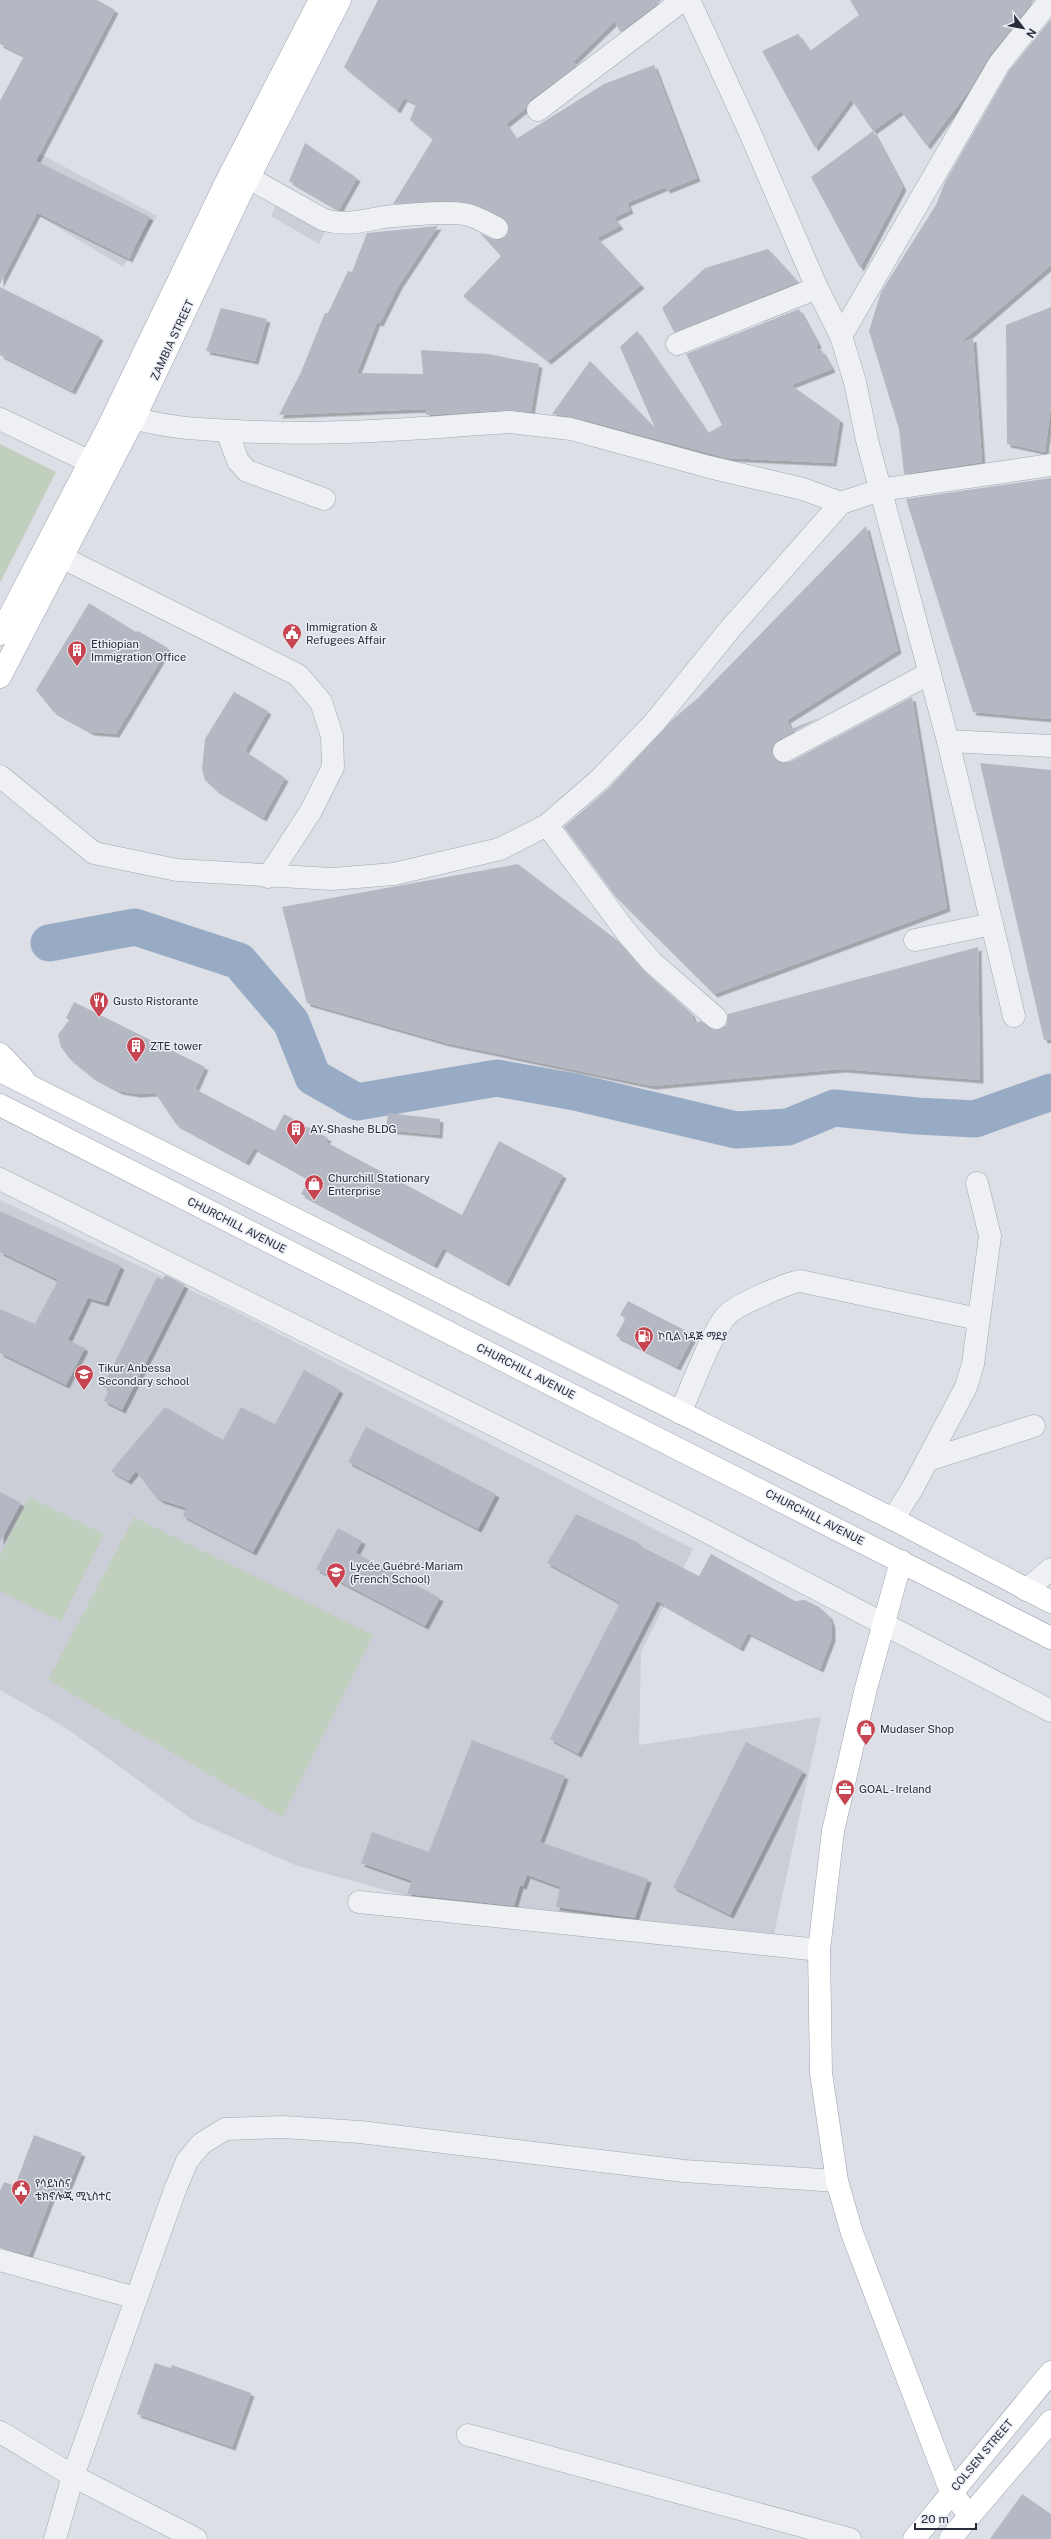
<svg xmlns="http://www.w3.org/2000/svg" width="1051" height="2539" font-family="'Public Sans','Noto Sans Ethiopic',sans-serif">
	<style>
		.built { fill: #cbced7 }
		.green { fill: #c1cfbe }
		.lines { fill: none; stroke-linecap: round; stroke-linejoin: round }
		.river { stroke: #98abc5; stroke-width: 37 }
		.building { fill: #b4b8c2; filter: url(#shadow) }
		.minor-casing { stroke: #a2a6af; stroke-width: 23 }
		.major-casing { stroke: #9ca3b1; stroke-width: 23 }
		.minor { stroke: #eff0f4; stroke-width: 22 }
		.major { stroke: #fff; stroke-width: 22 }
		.labels { text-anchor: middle; stroke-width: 3; stroke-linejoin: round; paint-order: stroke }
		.street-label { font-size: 11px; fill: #272d3b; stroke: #ebeef4 }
		.poi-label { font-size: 11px; fill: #272d3b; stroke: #ebeef4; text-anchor: start }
	</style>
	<defs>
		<filter id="shadow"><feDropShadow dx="3.5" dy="3.5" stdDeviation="0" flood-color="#0004"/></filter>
	</defs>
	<rect width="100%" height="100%" fill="#dcdfe6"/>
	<g class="built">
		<path d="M27 147 157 216 123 267 0 192Z"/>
		<path d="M285 185 334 214 319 244 271 216Z"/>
		<path d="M0 1200 237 1312 693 1549 641 1652 639 1745 821 1717 774 1934 534 1912 407 1896 295 1865 193 1820 66 1728 0 1690Z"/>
	</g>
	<g class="green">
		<path d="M0 444 56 472 0 583Z"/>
		<path d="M29 1497 104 1534 61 1621 0 1591V1556Z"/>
		<path d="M134 1517 373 1635 282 1817 48 1680Z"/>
	</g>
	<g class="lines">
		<path class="river" d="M49 943 135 927 239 961 291 1022 313 1077 357 1102 497 1078 575 1092 736 1130 788 1127 834 1108 917 1116 975 1119 1051 1092"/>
	</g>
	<g class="building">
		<path d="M0 0H97L115 10 36 161 150 217 129 259 37 213 0 284V101L24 56 0 44Z"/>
		<path d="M378 0H662L620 32 615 21 573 62 577 65 530 100 526 108 506 124 516 139 604 84 654 65 697 178 667 190 665 187 627 203 630 210 614 218 620 226 597 238 641 285 548 361 463 296 501 256 480 233 492 239 504 238 508 233 507 221 482 207 465 202 435 201 393 204 433 139 410 120 416 104 404 98 397 110 344 67Z"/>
		<path d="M850 0H1034L989 56 970 89 927 146 901 111 873 131 851 99 815 148 762 51 798 34 810 51 859 15Z"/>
		<path d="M1051 19V265L959 344 973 338 982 462 904 474 899 429 869 331 881 292 936 205 945 182 1009 71Z"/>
		<path d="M873 131 903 187 860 268 811 177Z"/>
		<path d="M305 143 357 178 339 210 289 181Z"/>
		<path d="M438 226 399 285 380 323 377 322 357 373 423 374 421 350 488 354 539 364 531 412 508 410 426 415V409L279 415 301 372 325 313H328L348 271 352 272 367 233Z"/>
		<path d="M768 249 798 282 674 332 662 308 705 268Z"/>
		<path d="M0 287 100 337 72 391 0 355Z"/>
		<path d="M1051 307V405L1045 452 1007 444 1006 325Z"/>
		<path d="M221 308 267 319 255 361 206 351Z"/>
		<path d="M799 309 818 344 816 348 822 351 832 369 791 385 840 420 833 463 727 458 574 417 552 414 590 361 655 428 620 347 637 331 708 433 722 425 686 354Z"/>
		<path d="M1051 478V719L973 712 906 499Z"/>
		<path d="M866 526 898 650 787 720 791 729 819 718 778 740 772 751 778 762H790L912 697 947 908 714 994 616 897 564 827 608 789 673 719 698 698Z"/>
		<path d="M89 603 136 632 138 631 168 648 116 734 91 732 53 711 36 690Z"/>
		<path d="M234 692 268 711 245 751 285 778 263 818 216 790 205 780 202 769 205 739Z"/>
		<path d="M980 763 1051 770V1039L1044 1040Z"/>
		<path d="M518 864 618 941 644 971 691 1013 695 1023 701 1021 714 1030 726 1026 728 1014 978 947 980 1080 842 1069 652 1086 446 1043 307 1003 282 907Z"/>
		<path d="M74 1002 205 1067 195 1089 275 1131 284 1114 328 1138 326 1142 462 1215 499 1141 563 1175 506 1283 443 1248 434 1265 301 1194 310 1179 254 1148 246 1162 176 1124 155 1093 137 1094 119 1091 91 1076 70 1059 61 1047 58 1035 69 1020 66 1018Z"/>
		<path d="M388 1113 440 1119 439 1135 386 1130Z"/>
		<path d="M0 1211 121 1266 105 1303 88 1298 68 1340 85 1348 66 1385 0 1353V1309L35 1324 58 1280 0 1252Z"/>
		<path d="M165 1275 185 1285 122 1410 104 1401 109 1389 103 1386 157 1277 163 1280Z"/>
		<path d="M628 1301 694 1335 677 1367 616 1336 626 1318 620 1315Z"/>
		<path d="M304 1370 340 1390 253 1552 183 1516 186 1508 161 1500 154 1495 136 1471 128 1481 111 1471 165 1407 223 1440 241 1407 275 1424Z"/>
		<path d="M366 1427 496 1494 478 1529 348 1462Z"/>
		<path d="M0 1492 21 1503 0 1542Z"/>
		<path d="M576 1514 639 1543 638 1545 699 1576 711 1554 795 1601 805 1600 819 1607 829 1616 832 1625V1638L820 1669 748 1633 740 1648 657 1601 578 1754 550 1739 620 1603 547 1563Z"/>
		<path d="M338 1528 362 1541 356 1553 440 1598 425 1626 316 1569Z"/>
		<path d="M472 1740 565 1776 540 1842 648 1879 635 1918 556 1907 560 1887 527 1875 523 1886 520 1885 514 1906 407 1894 412 1881 361 1863 372 1832 429 1852Z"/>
		<path d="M746 1742 803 1771 730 1915 673 1887Z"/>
		<path d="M34 2135 82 2153 64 2197 53 2193 29 2255 0 2248V2191L4 2182 15 2186Z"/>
		<path d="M155 2363 171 2368 172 2365 251 2393 232 2447 137 2414Z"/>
		<path d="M1022 2494 1051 2514V2539H990Z"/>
	</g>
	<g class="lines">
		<defs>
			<g id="minor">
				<path d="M689 0 747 126 817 288 841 336 855 382 867 440 948 741 1014 1016"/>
				<path d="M538 110 683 0"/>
				<path d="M233 169 324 220C346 226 363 221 384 217 404 215 445 211 464 214 476 216 486 223 497 228"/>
				<path d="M841 336 999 64 1050 0"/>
				<path d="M677 344 817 288"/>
				<path d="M116 412C162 430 211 430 260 432 342 435 426 428 509 422L571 429 709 467 803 489 841 503"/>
				<path d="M0 419 107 470"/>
				<path d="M227 431 238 461 247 471 324 499"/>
				<path d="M45 549 298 675 321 702 332 736 333 767 311 811 268 877"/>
				<path d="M948 741 1051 746"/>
				<path d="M784 751 930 673"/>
				<path d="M0 776 94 853 177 870 332 879 394 874 500 849 547 825 599 780 654 723 730 629 841 503 880 490 1051 465"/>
				<path d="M547 825 627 933 652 962 716 1018"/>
				<path d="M915 940 992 924"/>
				<path d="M0 1179 690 1523 1051 1711"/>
				<path d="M680 1413C689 1394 715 1324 728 1314 737 1305 787 1283 800 1281L978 1319"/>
				<path d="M928 1460 1034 1426"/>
				<path d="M893 1519 912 1489 966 1387 973 1364 990 1236 977 1183"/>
				<path d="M1026 1590 1051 1569"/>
				<path d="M359 1902 819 1950"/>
				<path d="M0 2260 136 2298"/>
				<path d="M0 2432 73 2476 196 2539"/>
				<path d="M468 2435 850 2539"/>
				<path d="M55 2539 73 2476 175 2190 187 2161 201 2144 225 2129 283 2127 360 2132 684 2171 837 2181"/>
			</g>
			<g id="major">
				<path d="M0 634 109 425 226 182 320 0"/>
				<path d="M0 677 134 419 242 191 340 0"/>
				<path d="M0 1054 23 1078"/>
				<path d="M0 1071 893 1519 1051 1602"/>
				<path d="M0 1105 1051 1638"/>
				<path d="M901 1561 866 1688 833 1831 819 1950 821 2073 837 2181 852 2233 951 2492 970 2516"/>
				<path d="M914 2539 1051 2372"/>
				<path d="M950 2539 1051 2421"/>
			</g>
		</defs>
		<use href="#minor" class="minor-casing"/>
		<use href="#major" class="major-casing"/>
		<use href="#minor" class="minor"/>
		<use href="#major" class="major"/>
	</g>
	<defs>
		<symbol id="civic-pin" viewBox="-11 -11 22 30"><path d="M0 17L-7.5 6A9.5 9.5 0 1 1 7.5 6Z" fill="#c74551" stroke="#ebeef4"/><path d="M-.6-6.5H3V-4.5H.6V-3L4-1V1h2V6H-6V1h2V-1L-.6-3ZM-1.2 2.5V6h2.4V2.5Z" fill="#fff"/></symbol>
		<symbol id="building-pin" viewBox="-11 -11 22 30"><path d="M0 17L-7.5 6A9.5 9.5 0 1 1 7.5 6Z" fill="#c74551" stroke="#ebeef4"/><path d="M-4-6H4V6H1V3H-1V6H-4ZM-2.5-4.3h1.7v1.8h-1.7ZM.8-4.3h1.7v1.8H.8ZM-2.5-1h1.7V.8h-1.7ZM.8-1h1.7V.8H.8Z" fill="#fff"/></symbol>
		<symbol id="restaurant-pin" viewBox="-11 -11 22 30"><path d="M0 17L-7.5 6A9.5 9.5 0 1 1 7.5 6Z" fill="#c74551" stroke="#ebeef4"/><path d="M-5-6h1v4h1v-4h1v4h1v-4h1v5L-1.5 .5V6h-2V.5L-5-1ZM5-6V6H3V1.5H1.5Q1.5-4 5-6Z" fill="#fff"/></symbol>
		<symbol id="shop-pin" viewBox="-11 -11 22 30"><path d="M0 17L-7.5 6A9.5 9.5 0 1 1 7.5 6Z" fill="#c74551" stroke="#ebeef4"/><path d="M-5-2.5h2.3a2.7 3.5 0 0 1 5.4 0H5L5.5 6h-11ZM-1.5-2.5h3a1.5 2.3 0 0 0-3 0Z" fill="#fff"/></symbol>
		<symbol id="fuel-pin" viewBox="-11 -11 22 30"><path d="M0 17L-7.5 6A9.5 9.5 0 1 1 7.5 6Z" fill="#c74551" stroke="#ebeef4"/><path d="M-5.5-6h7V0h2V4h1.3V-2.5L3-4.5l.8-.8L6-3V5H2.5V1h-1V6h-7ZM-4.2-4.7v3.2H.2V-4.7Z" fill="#fff"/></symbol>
		<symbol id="school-pin" viewBox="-11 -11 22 30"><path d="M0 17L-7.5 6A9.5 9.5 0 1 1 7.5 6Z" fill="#c74551" stroke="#ebeef4"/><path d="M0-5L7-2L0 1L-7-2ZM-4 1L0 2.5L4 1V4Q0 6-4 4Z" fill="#fff"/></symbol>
		<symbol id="office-pin" viewBox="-11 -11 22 30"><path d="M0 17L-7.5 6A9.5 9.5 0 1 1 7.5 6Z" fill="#c74551" stroke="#ebeef4"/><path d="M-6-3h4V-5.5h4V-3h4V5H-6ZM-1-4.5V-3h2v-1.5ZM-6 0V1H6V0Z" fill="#fff"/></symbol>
	</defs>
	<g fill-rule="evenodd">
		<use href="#civic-pin" x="281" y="622" width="22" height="30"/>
		<use href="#building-pin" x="66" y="639" width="22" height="30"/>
		<use href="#restaurant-pin" x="88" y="990" width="22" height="30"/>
		<use href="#building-pin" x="125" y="1035" width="22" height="30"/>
		<use href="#building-pin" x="285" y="1118" width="22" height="30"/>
		<use href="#shop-pin" x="303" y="1173" width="22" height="30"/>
		<use href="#fuel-pin" x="633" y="1325" width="22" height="30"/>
		<use href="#school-pin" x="73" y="1363" width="22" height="30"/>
		<use href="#school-pin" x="325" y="1561" width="22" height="30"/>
		<use href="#shop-pin" x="855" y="1718" width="22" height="30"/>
		<use href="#office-pin" x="834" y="1778" width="22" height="30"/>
		<use href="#civic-pin" x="10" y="2178" width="22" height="30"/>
	</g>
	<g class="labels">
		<g class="street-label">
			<text transform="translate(172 340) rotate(-65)" y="4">ZAMBIA STREET</text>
			<text transform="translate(237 1225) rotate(27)" y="4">CHURCHILL AVENUE</text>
			<text transform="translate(526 1371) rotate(27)" y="4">CHURCHILL AVENUE</text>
			<text transform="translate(815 1517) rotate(27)" y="4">CHURCHILL AVENUE</text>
			<text transform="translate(982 2455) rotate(-50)" y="4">COLSEN STREET</text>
		</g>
		<g class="poi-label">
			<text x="306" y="631">Immigration &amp;<tspan x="306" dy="13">Refugees Affair</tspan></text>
			<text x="91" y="648">Ethiopian<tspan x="91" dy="13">Immigration Office</tspan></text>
			<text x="113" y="1005">Gusto Ristorante</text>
			<text x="150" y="1050">ZTE tower</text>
			<text x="310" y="1133">AY-Shashe BLDG</text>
			<text x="328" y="1182">Churchill Stationary<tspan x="328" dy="13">Enterprise</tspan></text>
			<text x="658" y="1340">ኮቢል ነዳጅ ማደያ</text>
			<text x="98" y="1372">Tikur Anbessa<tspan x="98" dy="13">Secondary school</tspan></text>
			<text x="350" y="1570">Lycée Guébré-Mariam<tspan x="350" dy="13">(French School)</tspan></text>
			<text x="880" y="1733">Mudaser Shop</text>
			<text x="859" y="1793">GOAL - Ireland</text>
			<text x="35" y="2187">የሳይነስና<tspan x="35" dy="13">ቴክኖሎጂ ሚኒስተር</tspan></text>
		</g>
	</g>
	<g transform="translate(1023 28) rotate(122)" stroke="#ebeef4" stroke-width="3" paint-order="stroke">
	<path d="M0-3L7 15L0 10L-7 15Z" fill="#272d3b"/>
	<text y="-6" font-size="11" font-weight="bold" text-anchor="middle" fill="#272d3b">N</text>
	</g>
	<path d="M915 2523v6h61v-6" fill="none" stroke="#272d3b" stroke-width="2"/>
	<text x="921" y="2523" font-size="12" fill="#272d3b" stroke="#ebeef4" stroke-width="3" paint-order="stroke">20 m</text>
</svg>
